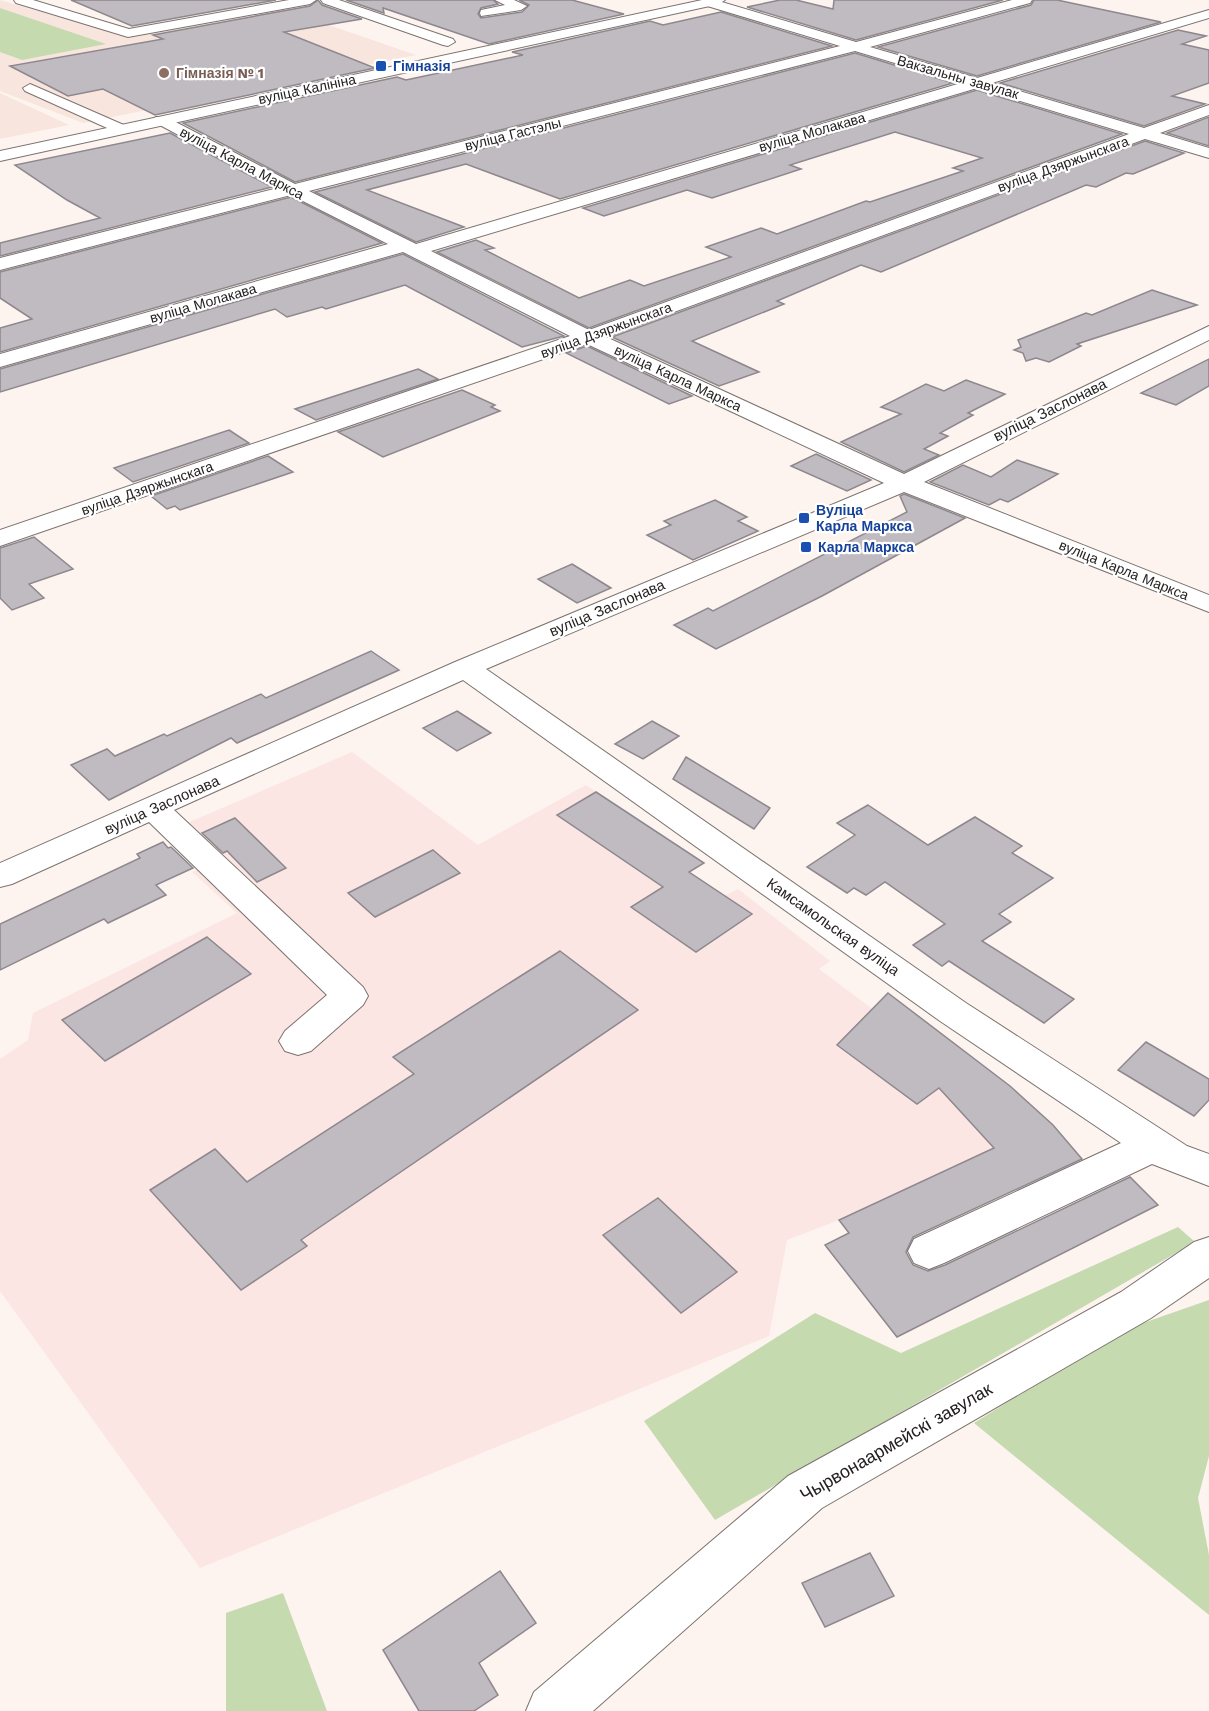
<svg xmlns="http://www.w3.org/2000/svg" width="1209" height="1711" font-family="'Work Sans',sans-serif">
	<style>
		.built { fill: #f8e6de }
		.industrial { fill: #fbe6e4 }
		.green { fill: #c5daaf }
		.building { fill: #c0bac1; stroke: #8d878e; stroke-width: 1.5 }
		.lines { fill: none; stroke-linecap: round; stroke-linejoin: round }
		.minor-casing { stroke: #7c736f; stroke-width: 2 }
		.major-casing { stroke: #7c736f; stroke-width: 2 }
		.minor { fill: #fff; fill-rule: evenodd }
		.major { fill: #fff; fill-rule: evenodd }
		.transit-dot { fill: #1a4fb4; stroke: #fff; stroke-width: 2 }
		.education-dot { fill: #8d6e63; stroke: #fff; stroke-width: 2 }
		.labels { text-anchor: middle; stroke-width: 4.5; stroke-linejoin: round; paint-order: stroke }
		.far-transit-label { font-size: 14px; font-weight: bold; fill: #164399; stroke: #fff; text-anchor: start }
		.far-education-label { font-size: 14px; font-weight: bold; fill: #785e54; stroke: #fff; text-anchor: start }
		.far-street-label { font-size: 14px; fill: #252120; stroke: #fff }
		.street-label { font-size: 15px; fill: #252120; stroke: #fff }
		.near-street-label { font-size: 18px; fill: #252120; stroke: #fff }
	</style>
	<rect width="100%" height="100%" fill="#fdf3ef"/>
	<g class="built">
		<path d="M0 0 128 37 282 9 416 55 83 123 0 91Z"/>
		<path d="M0 93 69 125 0 139Z"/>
	</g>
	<path class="industrial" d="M352 752 478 845 586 785 704 863 690 873 724 896 738 889 830 961 819 969 958 1073 994 1148 839 1220 787 1240 769 1336 200 1568 0 1291V1059L28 1040 33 1013 237 913 192 872 223 858 185 824Z"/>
	<g class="green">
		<path d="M0 8 106 44 22 60 0 52Z"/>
		<path d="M1178 1227 1195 1242 715 1520 644 1421 815 1313 901 1353Z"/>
		<path d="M1209 1300V1456L1198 1498 1209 1555V1615L974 1423 1126 1329Z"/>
		<path d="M283 1593 327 1711H226V1613Z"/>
	</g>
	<g class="building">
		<path d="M71 0H276L132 26Z"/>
		<path d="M318 0 322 5 362 19 284 32 375 68 155 115 103 89 68 96 10 66 163 39 153 35 310 6Z"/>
		<path d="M346 0H493L498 4 481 8 478 14 481 18 522 12 529 5 519 0H572L624 14 489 44 383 8 384 13Z"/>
		<path d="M780 0H796L833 9 834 0H1003L856 40 747 7Z"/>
		<path d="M1034 0H1057L1161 22 977 76 878 47 1031 5Z"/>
		<path d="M721 12 832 46 295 182 183 123 397 77 406 80 523 55 512 52 650 21 663 25Z"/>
		<path d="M1178 30 1206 36 1182 44 1209 50V83L1172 96 1205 104 1144 126 1000 83Z"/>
		<path d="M855 53 953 83 560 199 466 164 367 190 464 227 416 242 315 192Z"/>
		<path d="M977 90 1122 134 589 328 437 252 476 240 494 248 485 250 579 298 630 280 644 286 731 257 706 247 761 228 777 234 866 201 870 202 963 171 953 168 982 158 895 132 790 165 801 169 712 198 687 190 604 216 583 208Z"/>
		<path d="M1209 117V146L1167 133Z"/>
		<path d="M170 133 272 187 0 256V243L100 218 67 200 15 165Z"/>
		<path d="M1145 141 1184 153 1133 174 1126 173 1096 187 1086 185 881 272 861 265 777 301 784 304 692 341 759 372 719 386 612 337Z"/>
		<path d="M291 197 382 243 0 352V328L32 319 0 298V272Z"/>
		<path d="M403 254 564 336 522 347 405 285 326 309 322 307 287 317 275 309 0 392V369Z"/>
		<path d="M1152 290 1197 305 1077 344 1081 346 1049 362 1036 358 1026 361 1023 353 1014 350 1021 347 1018 340 1086 313 1092 315Z"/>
		<path d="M587 346 692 396 669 404 566 353Z"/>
		<path d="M1209 359V386L1176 405 1141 393Z"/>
		<path d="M418 369 438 379 316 420 295 409Z"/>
		<path d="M966 380 1005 394 968 413 973 415 940 433 948 436 924 449 939 455 904 472 841 442 901 414 881 407 926 384 944 391Z"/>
		<path d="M462 390 495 405 491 407 500 411 383 457 338 432Z"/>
		<path d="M229 430 249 443 133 482 114 468Z"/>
		<path d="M816 454 871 480 847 491 791 466Z"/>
		<path d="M268 456 293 472 180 510 175 506 167 509 151 496Z"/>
		<path d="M1017 460 1058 474 1008 502 1000 499 989 505 930 482 963 465 991 477Z"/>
		<path d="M904 494 965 518 822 596 716 649 674 625 708 608 713 611 907 512 900 496Z"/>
		<path d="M715 500 747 517 738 521 758 531 693 560 647 535 671 525 664 521Z"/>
		<path d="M34 537 73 569 29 584 44 598 12 610 0 598V548Z"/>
		<path d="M572 564 611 588 577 603 538 579Z"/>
		<path d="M371 651 399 670 237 743 231 738 109 800 71 765 107 749 115 756 164 734 167 736 261 694 266 698Z"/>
		<path d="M457 711 491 733 457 751 423 728Z"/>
		<path d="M652 721 679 736 643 759 615 744Z"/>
		<path d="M686 757 770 808 754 829 673 779Z"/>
		<path d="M596 792 704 863 689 872 752 914 696 952 631 907 663 887 557 815Z"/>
		<path d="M868 805 928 845 975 817 1022 846 1012 853 1053 878 999 914 1011 922 982 941 1074 999 1044 1023 949 961 942 966 913 945 945 924 885 882 866 895 854 888 847 893 807 867 855 835 837 823Z"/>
		<path d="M235 818 286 868 257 882 227 851 223 853 202 833Z"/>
		<path d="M163 842 168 848 171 847 193 868 156 885 166 895 108 923 104 919 0 970V924L140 858 137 854Z"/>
		<path d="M433 850 460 873 375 917 348 893Z"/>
		<path d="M207 937 251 974 105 1061 62 1020Z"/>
		<path d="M560 951 638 1010 301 1240 307 1246 241 1290 150 1190 215 1149 247 1182 414 1074 393 1057Z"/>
		<path d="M888 993 1010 1086 1053 1125 1082 1159 913 1237 906 1252 913 1265 928 1271 945 1265 1130 1177 1158 1205 897 1337 825 1245 849 1233 839 1220 994 1148 939 1088 917 1104 837 1045Z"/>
		<path d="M1146 1042 1209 1079V1100L1194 1116 1118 1070Z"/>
		<path d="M658 1198 737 1272 681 1313 603 1235Z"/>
		<path d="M870 1553 894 1596 825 1627 802 1583Z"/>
		<path d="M500 1571 536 1623 479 1663 498 1695 474 1711H419L383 1650Z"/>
	</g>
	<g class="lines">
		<defs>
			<g id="minor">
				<path d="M14 0H33L129 29 289 0H316L310 4 128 37 16 3Z"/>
				<path d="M321 0H339L453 39 455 42 448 46 443 45 323 3Z"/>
				<path d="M495 0H514L527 6 521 10 481 16 480 13 481 10 505 5Z"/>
				<path d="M703 0H715L856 42 1012 0H1032L1030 3 870 47 977 78 1209 10V18L992 83 1144 128 1209 105V115L1160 133 1209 148V158L1145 139 606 337 904 474 1209 326V340L924 482 1209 595V612L904 492 486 669 966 1003 1187 1146 1209 1154V1186L1152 1164 944 1263 929 1269 914 1263 908 1251 914 1239 1121 1143 940 1021 463 680 174 810 363 987 368 996 363 1005 311 1051 298 1055 285 1051 279 1041 285 1031 327 995 149 822 12 884 0 887V863L455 662 884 483 587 344 0 546V530L570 336 403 252 0 367V354L388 244 291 195 0 270V258L278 188 156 123 153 120 156 117H166L295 184 840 46 704 5ZM855 51 961 83 416 244 309 191ZM977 88 1129 134 589 330 431 251Z"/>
				<path d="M30 84 126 126 129 129 121 134 116 132 25 91 23 88Z"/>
				<path d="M1209 1237V1278L1151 1318 822 1508 593 1711H526L534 1692 788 1476 1121 1292 1194 1242Z"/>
			</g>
			<path id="major" d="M702 0H725L719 4 0 161V151Z"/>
		</defs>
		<use href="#minor" class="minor-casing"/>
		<use href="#major" class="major-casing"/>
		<use href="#minor" class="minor"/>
		<use href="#major" class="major"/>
	</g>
	<g class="transit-dot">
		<rect x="375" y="60" width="12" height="12" rx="3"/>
		<rect x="798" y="512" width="12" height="12" rx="3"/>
		<rect x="800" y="541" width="12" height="12" rx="3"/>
	</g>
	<circle class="education-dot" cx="164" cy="73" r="6"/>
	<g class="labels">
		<g class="far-transit-label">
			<text x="393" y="71">Гімназія</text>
			<text x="816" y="515">Вуліца<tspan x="816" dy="16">Карла Маркса</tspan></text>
			<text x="818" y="552">Карла Маркса</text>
		</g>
		<g class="far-education-label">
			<text x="176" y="78">Гімназія № 1</text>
		</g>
		<g class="far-street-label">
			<text transform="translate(958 77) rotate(16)" y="5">Вакзальны завулак</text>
			<text transform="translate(307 89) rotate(-12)" y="5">вуліца Калініна</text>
			<text transform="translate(812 132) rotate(-16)" y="5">вуліца Молакава</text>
			<text transform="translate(513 134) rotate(-14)" y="5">вуліца Гастэлы</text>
			<text transform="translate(242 163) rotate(28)" y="5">вуліца Карла Маркса</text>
			<text transform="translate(1063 164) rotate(-20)" y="5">вуліца Дзяржынскага</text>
			<text transform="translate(203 303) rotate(-16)" y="5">вуліца Молакава</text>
			<text transform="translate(606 330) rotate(-20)" y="5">вуліца Дзяржынскага</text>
			<text transform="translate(678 378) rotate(25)" y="5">вуліца Карла Маркса</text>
			<text transform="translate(147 488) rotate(-19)" y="5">вуліца Дзяржынскага</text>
			<text transform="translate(1124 570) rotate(22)" y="5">вуліца Карла Маркса</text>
		</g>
		<g class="street-label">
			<text transform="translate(1050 410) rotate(-26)" y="5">вуліца Заслонава</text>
			<text transform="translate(607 608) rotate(-23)" y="5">вуліца Заслонава</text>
			<text transform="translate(162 805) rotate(-24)" y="5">вуліца Заслонава</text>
			<text transform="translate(833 927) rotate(35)" y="5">Камсамольская вуліца</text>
		</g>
		<g class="near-street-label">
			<text transform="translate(896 1442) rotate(-30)" y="6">Чырвонаармейскі завулак</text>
		</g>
	</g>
</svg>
